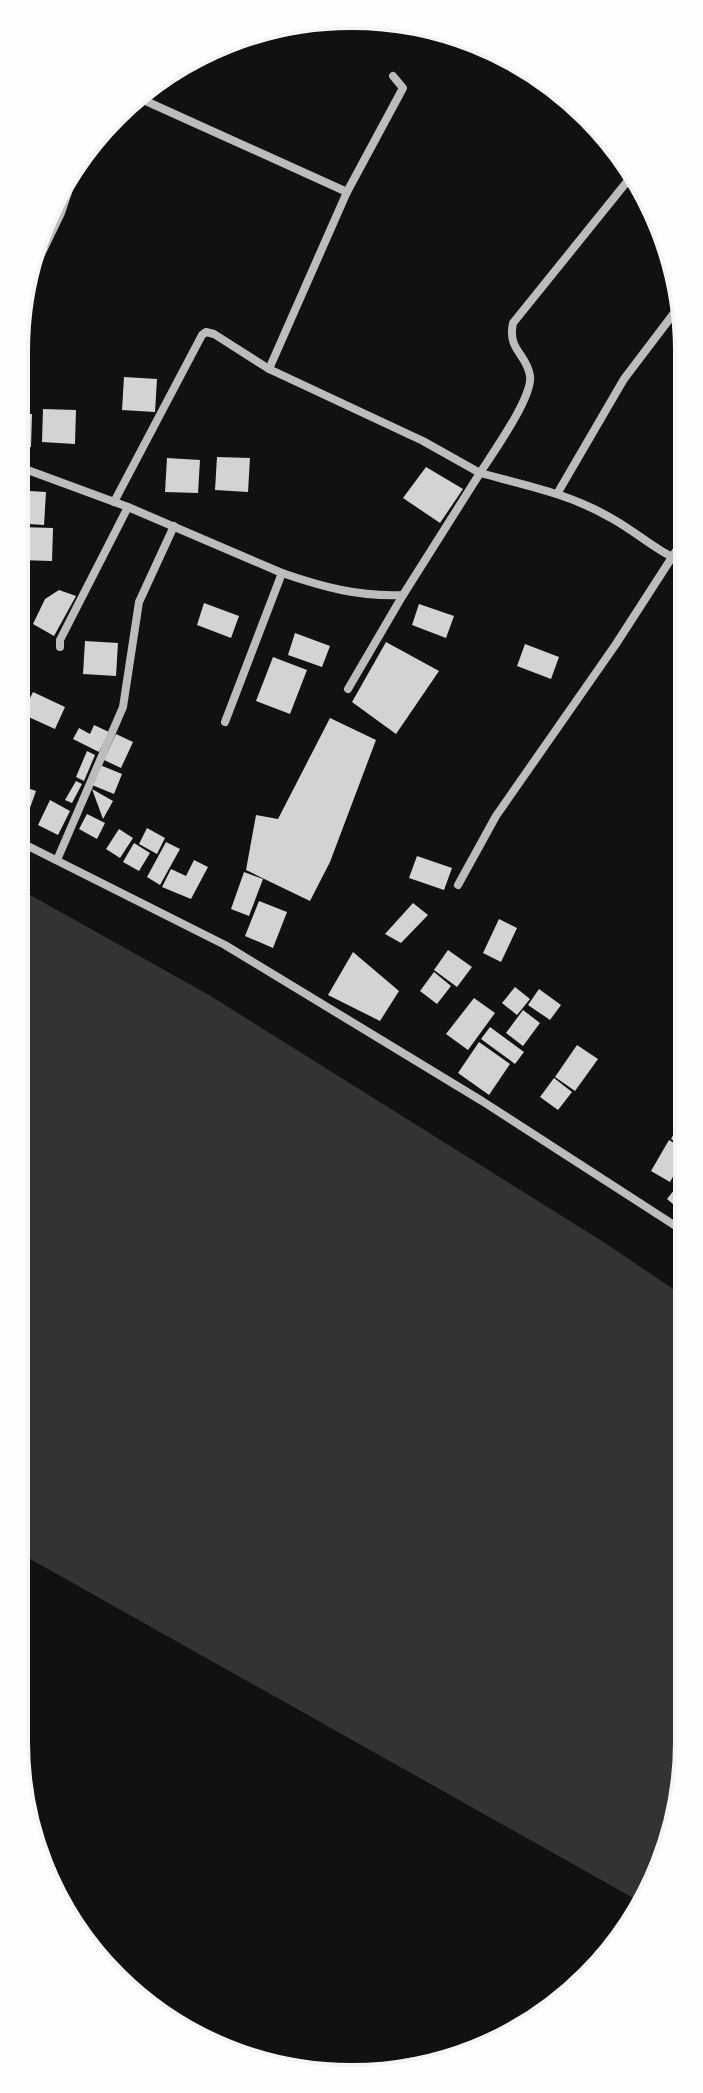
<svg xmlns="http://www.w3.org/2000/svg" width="703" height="2093" font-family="Raleway,sans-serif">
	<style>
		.water { fill: #333 }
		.building { fill: #d3d3d3 }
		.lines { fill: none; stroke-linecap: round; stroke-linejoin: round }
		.service { stroke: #bcbcbc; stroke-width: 5 }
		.minor { stroke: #bcbcbc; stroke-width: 8 }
		.rim { fill: none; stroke: #f5f5f5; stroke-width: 4 }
	</style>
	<rect width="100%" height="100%" fill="#111"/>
	<path class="water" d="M14 886 209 995 602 1241 688 1299 689 1742 678 1828 644 1904 14 1550Z"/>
	<g class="building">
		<path d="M124 377 157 379 155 412 122 410Z"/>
		<path d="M43 409 76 410 75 444 42 442Z"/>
		<path d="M14 413 32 414 31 447H14Z"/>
		<path d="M217 457 250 458 248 492 215 490Z"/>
		<path d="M167 458 200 460 198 493 165 492Z"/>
		<path d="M426 467 463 489 440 523 403 498Z"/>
		<path d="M14 490 46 492 44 525 14 523Z"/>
		<path d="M20 527 53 528 52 561 18 560Z"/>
		<path d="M59 590 76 596 54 636 33 624 45 599Z"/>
		<path d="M204 603 239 616 231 638 197 625Z"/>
		<path d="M419 604 454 616 446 638 412 625Z"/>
		<path d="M295 633 330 646 322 667 288 655Z"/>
		<path d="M85 641 118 643 116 676 83 674Z"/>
		<path d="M386 642 439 671 396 734 352 702Z"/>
		<path d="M525 644 559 657 551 679 517 666Z"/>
		<path d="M273 657 307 670 290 714 256 701Z"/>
		<path d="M33 692 65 707 55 729 22 714Z"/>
		<path d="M330 718 376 740 330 862 310 901 246 870 256 815 278 819Z"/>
		<path d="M94 725 109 732 99 752 73 739 79 728 90 734Z"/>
		<path d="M116 734 133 742 121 768 104 760Z"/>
		<path d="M87 751 95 755 84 781 76 777Z"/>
		<path d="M100 765 122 774 114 794 92 785Z"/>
		<path d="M76 781 82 784 72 803 65 800Z"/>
		<path d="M14 783 36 791 25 822 14 818Z"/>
		<path d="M92 789 113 801 103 819Z"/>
		<path d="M50 800 70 811 58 835 38 825Z"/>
		<path d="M87 814 105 823 97 839 79 829Z"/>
		<path d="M147 828 165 838 157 854 139 844Z"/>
		<path d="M119 829 133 838 120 858 106 849Z"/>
		<path d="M166 842 180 849 160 885 147 877Z"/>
		<path d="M134 843 150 853 139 871 123 862Z"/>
		<path d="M417 856 452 868 444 890 409 878Z"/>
		<path d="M194 860 208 867 191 899 162 887 171 869 186 876Z"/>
		<path d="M244 872 263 879 249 916 231 909Z"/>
		<path d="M259 901 287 912 273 948 245 936Z"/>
		<path d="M413 903 428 915 401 943 385 934Z"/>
		<path d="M499 919 517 928 501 962 483 953Z"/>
		<path d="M448 950 472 967 457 987 434 970Z"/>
		<path d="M353 952 399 991 380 1021 328 995Z"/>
		<path d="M434 972 451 986 437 1004 420 991Z"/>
		<path d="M515 987 530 999 517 1015 502 1003Z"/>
		<path d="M539 989 561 1005 550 1020 528 1005Z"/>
		<path d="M474 998 495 1013 468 1050 446 1034Z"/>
		<path d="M523 1010 540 1023 523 1046 506 1033Z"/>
		<path d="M490 1027 524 1052 515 1064 481 1039Z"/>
		<path d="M479 1042 510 1064 489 1095 458 1073Z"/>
		<path d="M577 1045 598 1059 575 1091 555 1077Z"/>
		<path d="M554 1078 572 1092 558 1110 540 1097Z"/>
		<path d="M683 1117 688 1120V1149L671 1139Z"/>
		<path d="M669 1140 687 1151 670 1182 651 1171Z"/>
		<path d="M686 1175 688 1198 679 1209 667 1199Z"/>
	</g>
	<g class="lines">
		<path class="service" d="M197 2040 210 2036 229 2052"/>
		<g class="minor">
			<path d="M139 98 347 192"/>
			<path d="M22 294 61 213 83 148"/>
			<path d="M269 369 423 441 480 473C492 454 533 397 530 376 527 354 507 350 513 323L634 173"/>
			<path d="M14 465 128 507 282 573 225 722"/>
			<path d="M557 494 624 379 684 300"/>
			<path d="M114 502 202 335 206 332 214 334 269 369 347 192 403 88 393 76"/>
			<path d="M282 573C323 587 359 597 403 595"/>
			<path d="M60 647V640L128 507"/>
			<path d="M348 689 403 595 480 473C525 485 570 494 611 518 637 532 659 554 687 563"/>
			<path d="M14 839 225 945 482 1101 688 1234"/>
			<path d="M57 860 123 707 139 602 174 526"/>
			<path d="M458 885 496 816 616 644 687 534"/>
		</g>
	</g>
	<path d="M0 0H703V2093H0ZM351 28H352A323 323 0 0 1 675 351V1742A323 323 0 0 1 352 2065H351A323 323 0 0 1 28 1742V351A323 323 0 0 1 351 28Z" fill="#fefefe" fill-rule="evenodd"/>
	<path class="rim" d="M351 28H352A323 323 0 0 1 675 351V1742A323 323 0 0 1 352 2065H351A323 323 0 0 1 28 1742V351A323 323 0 0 1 351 28Z"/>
</svg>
